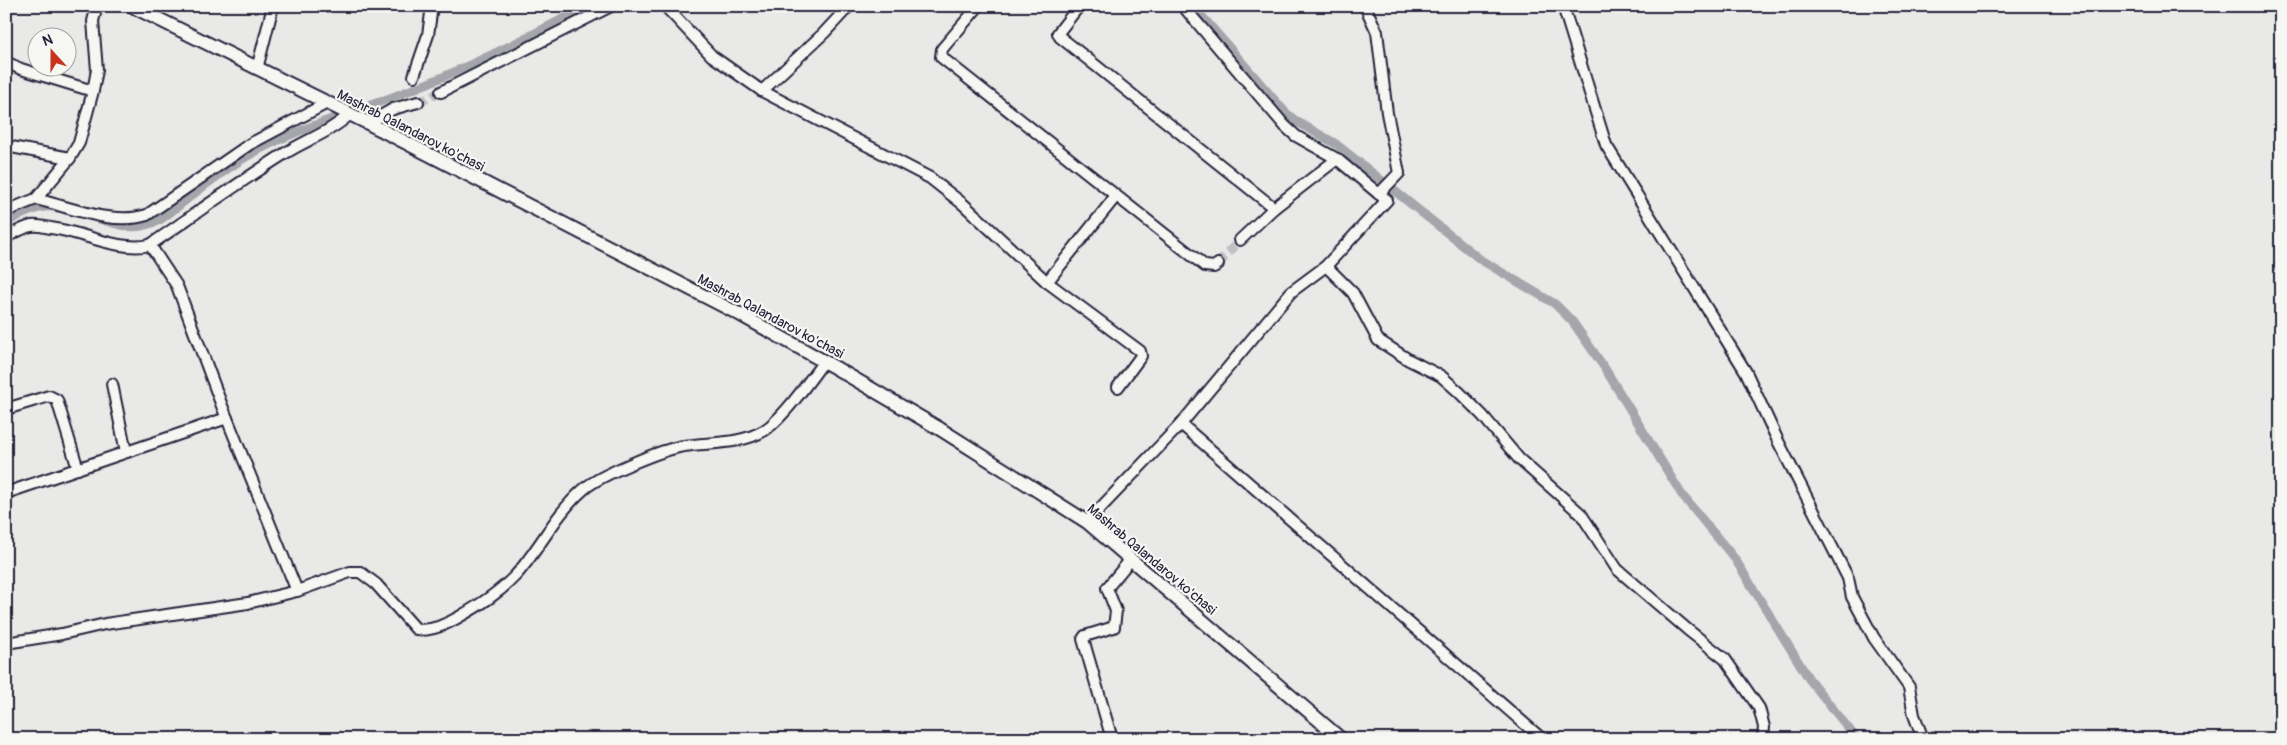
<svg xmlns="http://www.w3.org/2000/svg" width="2287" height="745" font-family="Pangolin,sans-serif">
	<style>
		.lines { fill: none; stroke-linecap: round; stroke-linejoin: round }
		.canal { stroke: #a5a5ac; stroke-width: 9 }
		.minor-tunnel { stroke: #c1c1c5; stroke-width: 10; stroke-dasharray: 10 5; stroke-linecap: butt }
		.minor-casing { stroke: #22223b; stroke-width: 14 }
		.major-casing { stroke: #22223b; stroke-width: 16 }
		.minor { stroke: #f6f6f2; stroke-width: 10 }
		.major { stroke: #f6f6f2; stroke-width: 12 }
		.labels { text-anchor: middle; stroke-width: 4.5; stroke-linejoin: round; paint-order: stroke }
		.street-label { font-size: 14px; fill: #22223b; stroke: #f6f6f2 }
	</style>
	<rect width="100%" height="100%" fill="#e9e9e7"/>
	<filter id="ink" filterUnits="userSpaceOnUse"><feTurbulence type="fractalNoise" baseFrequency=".02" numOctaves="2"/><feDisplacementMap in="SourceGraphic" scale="10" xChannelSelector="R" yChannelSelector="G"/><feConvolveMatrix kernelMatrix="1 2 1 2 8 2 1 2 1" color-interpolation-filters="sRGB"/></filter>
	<g filter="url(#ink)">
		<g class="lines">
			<g class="canal">
				<path d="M1193 6 1285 112 1296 121 1336 144 1481 260 1555 304 1572 321 1604 367 1682 495 1735 559 1809 679 1857 739"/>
				<path d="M99 219C126 227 133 231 160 220 188 199 216 175 246 157 295 128 351 114 403 93 467 69 528 37 588 6"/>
				<path d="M6 222C21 215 41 203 57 208"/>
			</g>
			<g class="minor-tunnel">
				<path d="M418 102 441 92"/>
				<path d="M1218 264 1240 240"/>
			</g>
			<defs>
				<g id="minor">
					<path d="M665 6 712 56 762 91 930 178 963 204 1047 282 1140 351 1141 356 1118 387"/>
					<path d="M976 6V9L942 49 941 57 1205 266 1214 267 1218 264"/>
					<path d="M1079 6 1058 33 1060 37 1274 208"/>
					<path d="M1183 6 1285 126 1296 136 1337 159 1379 194 1399 173 1387 113 1377 32 1365 6"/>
					<path d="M1563 6 1606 145 1746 372 1778 441 1848 578 1852 597 1874 638 1909 687 1914 715 1923 739"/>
					<path d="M6 62 21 69 93 91 79 143 70 158 36 199 6 211"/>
					<path d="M257 69 273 6"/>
					<path d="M414 76 428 35 432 6"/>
					<path d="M93 91 97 70 93 21 97 6"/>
					<path d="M762 91 824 33 849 6"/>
					<path d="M441 92 611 6"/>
					<path d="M368 123 393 109 418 102"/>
					<path d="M6 146 70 158"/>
					<path d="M36 199C70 207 112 226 147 215L250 144 327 103"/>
					<path d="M6 237C14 233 23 228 31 226 38 225 45 227 51 228 83 232 118 252 150 245"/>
					<path d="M1240 240 1274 208 1337 159"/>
					<path d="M1326 266 1353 293 1378 340 1409 360 1441 376 1459 392 1483 416 1519 459 1581 514 1617 569 1688 630 1725 659 1759 708 1764 727 1763 739"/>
					<path d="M1047 282 1116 196"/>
					<path d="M112 384 126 452"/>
					<path d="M6 409 49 396 57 400 78 469"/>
					<path d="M1181 424 1542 739"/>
					<path d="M6 493 227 418"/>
					<path d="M1087 522 1181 424 1291 292 1326 266 1387 200 1379 194"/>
					<path d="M297 591 222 406 177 286 150 245C195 214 238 183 284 154 306 140 331 132 350 114"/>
					<path d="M6 643 62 634 105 624 248 603 297 591 350 572H360L376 584 416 629C429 632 447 624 459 617 480 605 499 593 516 575 540 548 556 513 584 489 600 475 663 449 684 446 712 442 740 445 765 430 784 417 810 380 824 361"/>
					<path d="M1112 739 1083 639 1085 636 1114 627 1116 611 1107 588 1131 559"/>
				</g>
				<path id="major" d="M132 6 368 123 741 315 834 367 940 429 1087 522 1341 739"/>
			</defs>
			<use href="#minor" class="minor-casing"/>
			<use href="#major" class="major-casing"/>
			<use href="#minor" class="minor"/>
			<use href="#major" class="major"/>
		</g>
	</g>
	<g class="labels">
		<g class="street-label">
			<text transform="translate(411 130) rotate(27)" y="5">Mashrab Qalandarov ko'chasi</text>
			<text transform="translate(771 316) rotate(28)" y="5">Mashrab Qalandarov ko'chasi</text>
			<text transform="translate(1152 559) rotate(40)" y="5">Mashrab Qalandarov ko'chasi</text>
		</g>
	</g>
	<rect width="2287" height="745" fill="none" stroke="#f6f6f2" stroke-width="25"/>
	<rect x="12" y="12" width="2262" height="720" fill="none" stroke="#22223b" stroke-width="2" filter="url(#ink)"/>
	<g transform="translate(52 52) rotate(339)"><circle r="24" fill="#f6f6f2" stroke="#a1a1a9"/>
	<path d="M0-4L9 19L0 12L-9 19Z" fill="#c8321e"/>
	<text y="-8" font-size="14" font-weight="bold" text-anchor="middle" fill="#22223b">N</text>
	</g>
</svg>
